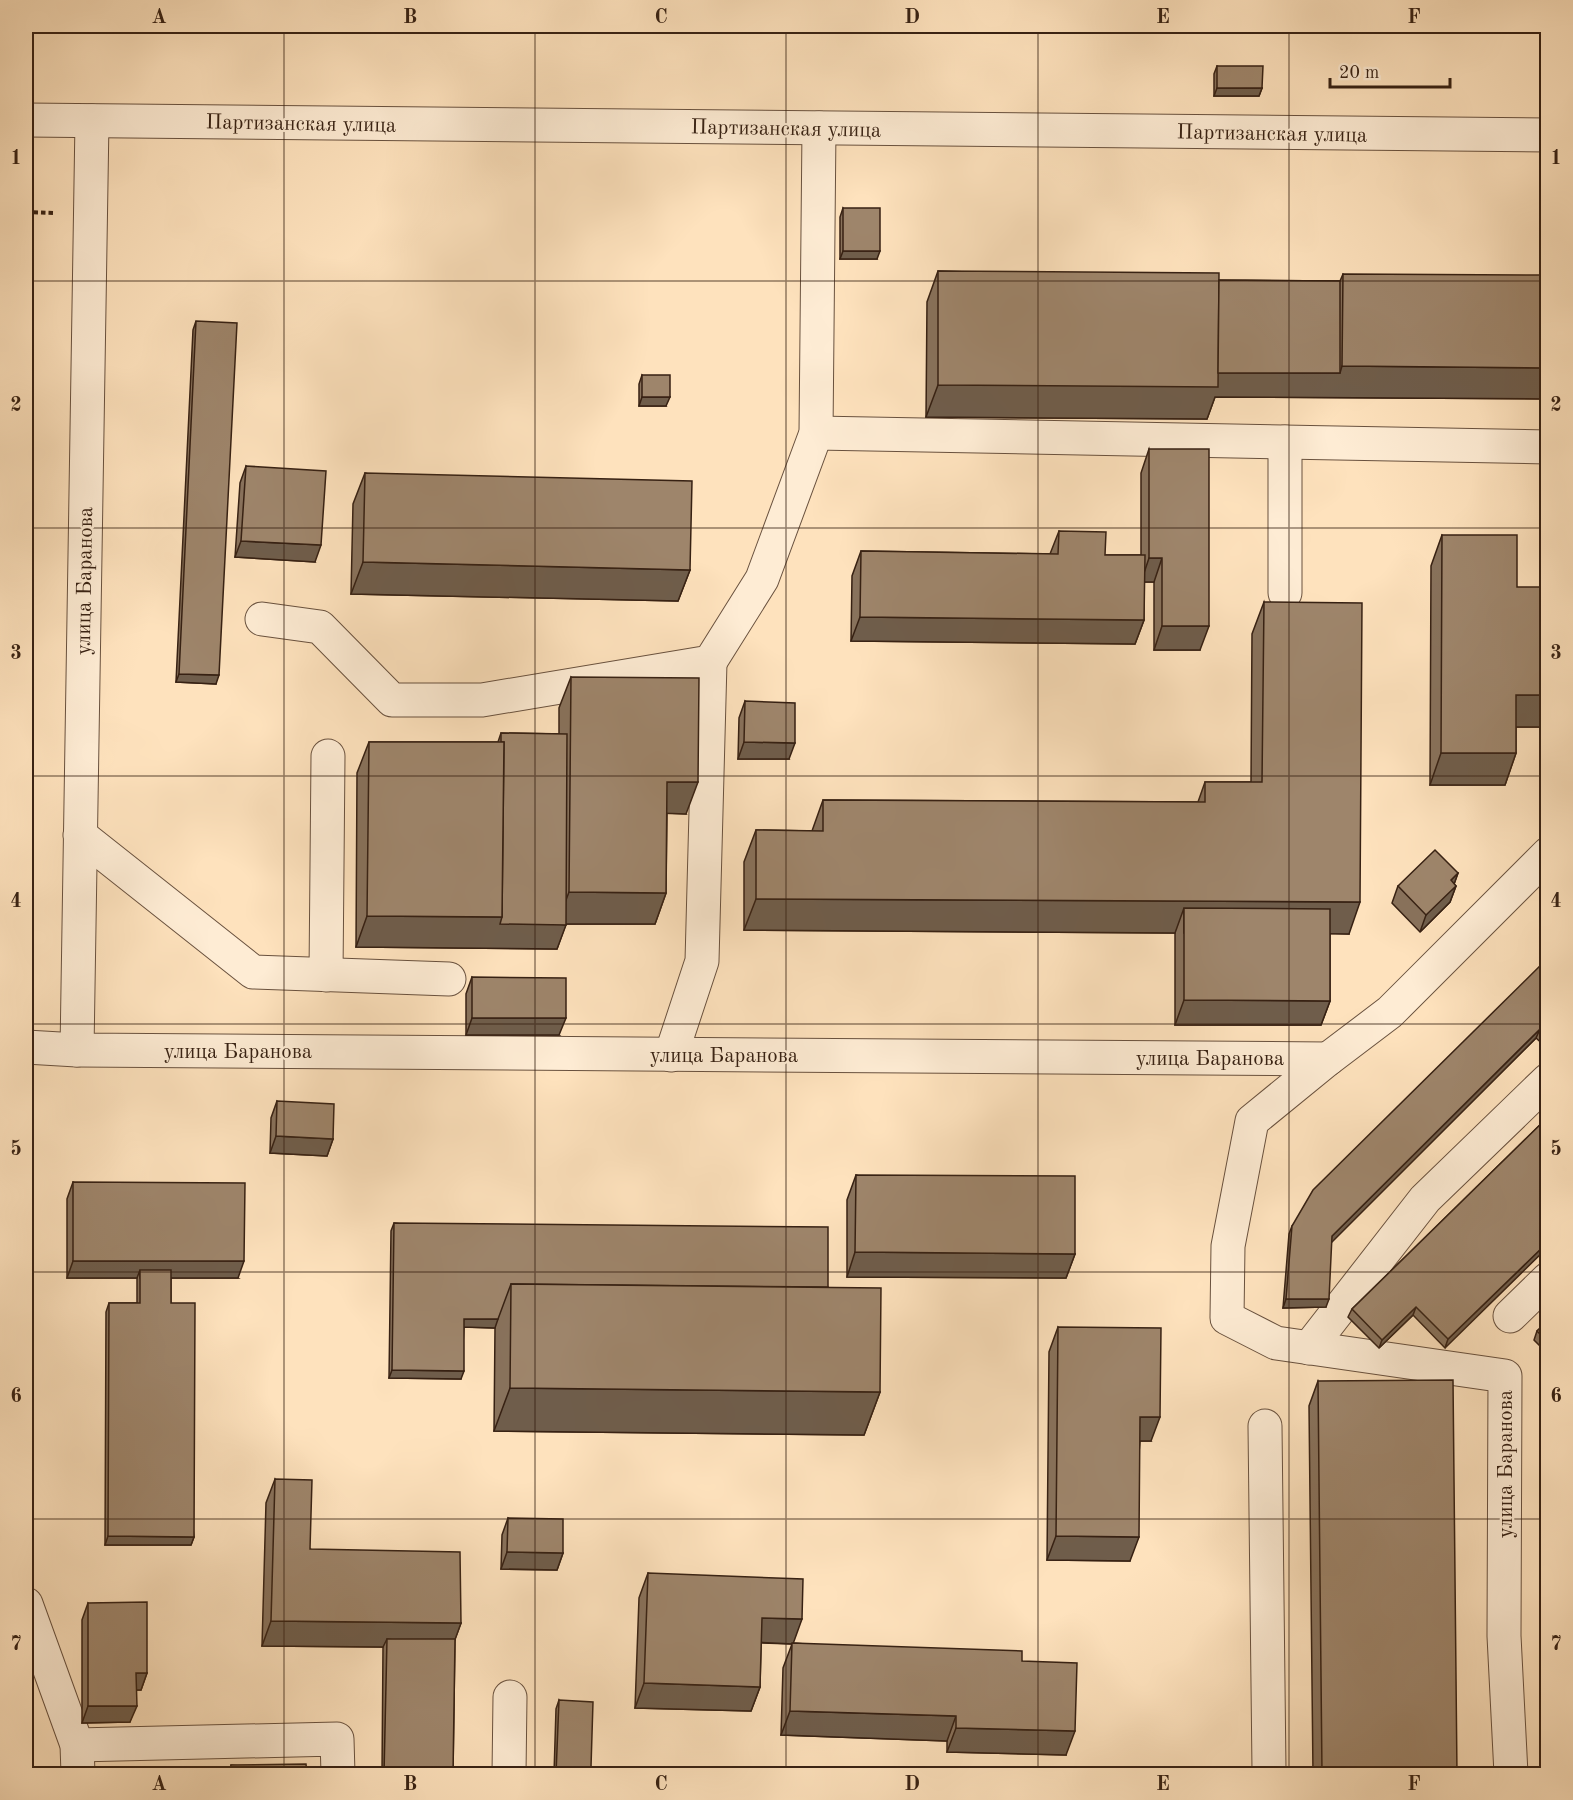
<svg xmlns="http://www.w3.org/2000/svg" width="1573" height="1800" font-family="'Old Standard TT',serif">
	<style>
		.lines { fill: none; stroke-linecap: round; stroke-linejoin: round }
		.minor-casing { stroke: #69513e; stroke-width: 35 }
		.path { stroke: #372113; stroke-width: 4; stroke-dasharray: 4.5 3; stroke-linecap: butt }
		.minor { stroke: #feecd4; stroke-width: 33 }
		.wall { fill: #88725c; stroke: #372113; stroke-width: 1.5 }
		.shaded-wall { fill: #6f5d4b; stroke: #372113; stroke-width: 1.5 }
		.building { fill: #9e856b; stroke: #372113; stroke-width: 1.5 }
		.grid { fill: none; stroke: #372113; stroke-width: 1.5; stroke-opacity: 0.55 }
		.labels { text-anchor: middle; stroke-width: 4.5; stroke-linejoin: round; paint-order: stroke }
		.street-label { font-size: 21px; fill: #372113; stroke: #feecd4 }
		.neatline { fill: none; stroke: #372113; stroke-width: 2 }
		.grid-label { font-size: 20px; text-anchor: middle; font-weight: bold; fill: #372113 }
	</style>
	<rect width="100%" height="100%" fill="#fee2bd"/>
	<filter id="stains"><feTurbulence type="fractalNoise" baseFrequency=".00333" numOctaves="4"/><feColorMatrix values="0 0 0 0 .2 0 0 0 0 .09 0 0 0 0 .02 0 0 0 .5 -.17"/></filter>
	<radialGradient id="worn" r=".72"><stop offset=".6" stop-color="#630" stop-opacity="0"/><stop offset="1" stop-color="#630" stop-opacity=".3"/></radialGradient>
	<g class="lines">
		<defs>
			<g id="minor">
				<path d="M26 120 1548 135"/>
				<path d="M816 433 1548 447"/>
				<path d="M1285 442V593"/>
				<path d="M262 619 320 627 392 700H482L710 662 762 579 816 433 819 128"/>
				<path d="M80 835 253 972 449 979"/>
				<path d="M326 975 328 756"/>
				<path d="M26 1047 77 1050 1328 1059"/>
				<path d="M77 1050 92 121"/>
				<path d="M671 1055 702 961 710 662"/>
				<path d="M1510 1316 1548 1279"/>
				<path d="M1309 1348 1425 1199 1548 1080"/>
				<path d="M1265 1426 1269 1770 1268 1774"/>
				<path d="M26 1604 77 1745 78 1774"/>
				<path d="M77 1745 337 1739 338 1774"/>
				<path d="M509 1774 510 1697"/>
				<path d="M1511 1774 1504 1636 1505 1376 1276 1343 1227 1318 1228 1246 1252 1121 1328 1059 1390 1012 1548 854"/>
			</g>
		</defs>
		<use href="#minor" class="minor-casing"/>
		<path class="path" d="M26 212 55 213"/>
		<use href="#minor" class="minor"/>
	</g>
	<g class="wall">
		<path d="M1217 66 1262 88 1259 96H1214V74Z"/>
		<path d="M843 208 877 259H840V217Z"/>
		<path d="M938 271 1219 280 1340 281 1343 274 1548 399 1215 397 1207 419 926 417 927 302Z"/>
		<path d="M196 321 216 684 176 682 193 330Z"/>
		<path d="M642 375 666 406H639V384Z"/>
		<path d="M1149 449 1200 650H1154V582H1144V620L1135 644 851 641 852 576 861 551 1050 554 1059 531 1105 555H1141V473Z"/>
		<path d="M246 466 315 562 235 557 240 483Z"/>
		<path d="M365 473 690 570 678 601 351 594 353 504Z"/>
		<path d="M1442 535 1517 587 1548 727H1516V753L1505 785H1430L1431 566Z"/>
		<path d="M1264 602 1349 934 1330 933V1001L1321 1025H1175V933L744 930V862L756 830 812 831 823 800 1198 802 1205 782H1251L1252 634Z"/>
		<path d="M571 677 686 814 667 813 666 893 655 924H566L557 949 356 947 357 773 369 742H498L501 733 559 734V708Z"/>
		<path d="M745 701 789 759H738L739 718Z"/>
		<path d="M1458 873 1454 884 1456 886 1450 902 1420 932 1392 903 1398 886Z"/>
		<path d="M1548 958V1049L1536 1038 1331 1242 1326 1307 1283 1308 1289 1234 1292 1226Z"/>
		<path d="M472 977 559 1035H466V994Z"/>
		<path d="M277 1101 333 1139 327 1156 270 1153 271 1118Z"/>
		<path d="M1548 1117 1445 1348 1413 1315 1379 1348 1348 1317 1352 1309Z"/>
		<path d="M856 1175 1075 1254 1066 1278 847 1277V1200Z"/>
		<path d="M73 1182 238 1278H171V1303L194 1537 191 1545H105L106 1312 109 1303H137V1278H67V1199Z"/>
		<path d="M394 1223 828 1287 880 1392 864 1435 494 1431 495 1328 464 1327 461 1379 389 1378 391 1231Z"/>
		<path d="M1548 1321V1354L1534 1340 1537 1331Z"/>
		<path d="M1058 1327 1151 1441H1140L1130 1561 1047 1560 1049 1352Z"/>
		<path d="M1318 1381 1457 1774H1313L1309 1406Z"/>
		<path d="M275 1479 310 1549 461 1623 455 1639 453 1774H382L383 1647 262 1646 266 1503Z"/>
		<path d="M508 1518 563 1553 557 1570 501 1569 502 1535Z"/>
		<path d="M648 1573 793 1643 1022 1661 1066 1755 947 1752V1741L781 1735 783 1668 792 1644 761 1643 760 1687 751 1711 635 1708 639 1598Z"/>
		<path d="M88 1603 147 1673 141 1690H136L130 1722 82 1723V1620Z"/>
		<path d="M559 1700 591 1767 674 1774H554L556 1709Z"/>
		<path d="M231 1765 307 1774H228Z"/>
	</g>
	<g class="shaded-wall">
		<path d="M1217 88H1262L1259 96H1214Z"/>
		<path d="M843 251H880L877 259H840Z"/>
		<path d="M26 365 31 366 26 380Z"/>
		<path d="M1342 366 1548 368V399L1215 397 1207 419 926 417 938 385 1215 373H1340Z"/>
		<path d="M642 397H670L666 406H639Z"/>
		<path d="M241 541 321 545 315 562 235 557Z"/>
		<path d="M1149 558H1162L1154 582H1141Z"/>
		<path d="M363 562 690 570 678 601 351 594Z"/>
		<path d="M860 617 1144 620 1135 644 851 641Z"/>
		<path d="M1162 626H1209L1200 650H1154Z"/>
		<path d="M179 674 219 675 216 684 176 682Z"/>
		<path d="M1516 695H1548V727H1505Z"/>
		<path d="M744 742 795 743 789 759H738Z"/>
		<path d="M1441 753H1516L1505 785H1430Z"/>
		<path d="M667 782H698L686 814 656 813Z"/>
		<path d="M1458 873 1452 890 1456 886 1450 902 1420 932 1426 915 1451 880Z"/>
		<path d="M569 892 666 893 655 924H557Z"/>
		<path d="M756 899 1360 902 1349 934 1184 933V908L1175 933 744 930Z"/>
		<path d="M367 916 502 917 566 925 557 949 356 947Z"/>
		<path d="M1184 1000 1330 1001 1321 1025H1175Z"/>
		<path d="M472 1018H566L559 1035H466Z"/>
		<path d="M1540 1029 1536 1038 1329 1245 1332 1236Z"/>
		<path d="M276 1136 333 1139 327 1156 270 1153Z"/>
		<path d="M1548 1242V1247L1445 1348 1448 1339Z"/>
		<path d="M855 1252 1075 1254 1066 1278 847 1277Z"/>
		<path d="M73 1261H244L238 1278H140V1270L137 1278H67Z"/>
		<path d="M1286 1299H1329L1326 1307 1283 1308Z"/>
		<path d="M1416 1307 1413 1315 1379 1348 1382 1340Z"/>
		<path d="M464 1319H498L495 1328 461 1327Z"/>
		<path d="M392 1370 464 1371 461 1379 389 1378Z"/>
		<path d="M510 1388 880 1392 864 1435 494 1431Z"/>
		<path d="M1140 1417H1160L1151 1441H1131Z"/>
		<path d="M108 1536 194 1537 191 1545H105Z"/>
		<path d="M1056 1536 1139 1537 1130 1561 1047 1560Z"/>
		<path d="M507 1552 563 1553 557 1570 501 1569Z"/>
		<path d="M762 1618 802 1619 793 1644 753 1642Z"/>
		<path d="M271 1621 461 1623 452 1648 387 1639 383 1647 262 1646Z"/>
		<path d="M136 1673H147L141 1690H130Z"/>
		<path d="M644 1683 760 1687 751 1711 635 1708Z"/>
		<path d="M88 1706H137L130 1722 82 1723Z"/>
		<path d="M790 1711 956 1716 947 1741 781 1735Z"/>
		<path d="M956 1728 1075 1731 1066 1755 947 1752Z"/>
	</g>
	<g class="building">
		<path d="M1217 66H1263L1262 88H1217Z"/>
		<rect x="843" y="208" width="37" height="43"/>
		<path d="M938 271 1219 273 1218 387 938 385Z"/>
		<path d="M1343 274 1548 275V368L1342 366Z"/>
		<path d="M1219 280 1340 281V373H1218Z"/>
		<path d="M196 321 237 323 219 675 179 674Z"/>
		<path d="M26 327H33L31 366 26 365Z"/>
		<rect x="642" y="375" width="28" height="22"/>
		<path d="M1149 449H1209V626H1162V558H1149Z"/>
		<path d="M246 466 326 471 321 545 241 541Z"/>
		<path d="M365 473 692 481 690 570 363 562Z"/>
		<path d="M1059 531 1106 532 1105 555H1145L1144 620 860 617 861 551 1058 554Z"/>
		<path d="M1442 535H1517V587H1548V695H1516V753H1441Z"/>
		<path d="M1264 602 1362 603 1360 902 756 899V830L823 831V800L1205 802V782H1262Z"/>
		<path d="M571 677 699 678 698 782H667L666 893 569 892Z"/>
		<path d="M745 701 795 703V743L744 742Z"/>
		<path d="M501 733 567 734 566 925 500 924 502 917 504 742H501Z"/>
		<path d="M369 742H504L502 917 367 916Z"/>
		<path d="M1435 850 1458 873 1451 880 1456 886 1426 915 1398 886Z"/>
		<path d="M1184 908 1330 909V1001L1184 1000Z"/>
		<path d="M1548 958V1038L1540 1029 1332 1236 1329 1299H1286L1292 1226 1313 1190Z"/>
		<path d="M472 977 566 978V1018H472Z"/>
		<path d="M277 1101 334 1104 333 1139 276 1136Z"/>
		<path d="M1548 1117V1242L1448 1339 1416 1307 1382 1340 1352 1309Z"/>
		<path d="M856 1175 1075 1176V1254L855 1252Z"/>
		<path d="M73 1182 245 1183 244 1261H73Z"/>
		<path d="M394 1223 828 1227V1287L511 1284 498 1319H464V1371L392 1370Z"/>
		<path d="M140 1270H171V1303H195L194 1537 108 1536 109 1303H140Z"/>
		<path d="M511 1284 881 1288 880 1392 510 1388Z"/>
		<path d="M1548 1321V1342L1537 1331Z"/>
		<path d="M1058 1327 1161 1328 1160 1417H1140L1139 1537 1056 1536Z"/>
		<path d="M1453 1380 1457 1774H1322L1318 1381Z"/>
		<path d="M275 1479 312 1480 310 1549 460 1552 461 1623 271 1621Z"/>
		<path d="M508 1518 563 1519V1553L507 1552Z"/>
		<path d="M648 1573 803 1579 802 1619 762 1618 760 1687 644 1683Z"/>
		<path d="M147 1602V1673H136L137 1706H88V1603Z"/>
		<path d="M387 1639H455L453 1774H384Z"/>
		<path d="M792 1643 1022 1651V1661L1077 1663 1075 1731 956 1728V1716L790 1711Z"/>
		<path d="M559 1700 593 1702 591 1767 674 1770V1774H556Z"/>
		<path d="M306 1764 307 1774H231V1765Z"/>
	</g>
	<path class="grid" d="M284 26V1774M535 26V1774M786 26V1774M1038 26V1774M1289 26V1774M26 281H1548M26 528H1548M26 776H1548M26 1024H1548M26 1272H1548M26 1519H1548"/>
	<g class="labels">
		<g class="street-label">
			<text transform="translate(301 123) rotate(1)" y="7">Партизанская улица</text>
			<text transform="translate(786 128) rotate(1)" y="7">Партизанская улица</text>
			<text transform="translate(1272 133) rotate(1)" y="7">Партизанская улица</text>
			<text transform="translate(84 581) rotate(-89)" y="7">улица Баранова</text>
			<text x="238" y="1058">улица Баранова</text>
			<text x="724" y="1062">улица Баранова</text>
			<text x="1210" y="1065">улица Баранова</text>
			<text transform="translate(1505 1464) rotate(-90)" y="7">улица Баранова</text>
		</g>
	</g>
	<rect width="1573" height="1800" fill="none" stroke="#fee2bd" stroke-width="66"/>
	<path d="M1330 78v9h120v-9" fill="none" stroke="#372113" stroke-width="3"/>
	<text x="1339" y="78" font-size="18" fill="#372113" stroke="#feecd4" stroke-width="4.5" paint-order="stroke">20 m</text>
	<rect x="33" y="33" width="1507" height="1734" class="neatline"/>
	<g class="grid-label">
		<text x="159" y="23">A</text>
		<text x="410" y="23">B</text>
		<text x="661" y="23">C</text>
		<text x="912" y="23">D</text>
		<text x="1163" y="23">E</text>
		<text x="1414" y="23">F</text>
		<text x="16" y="164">1</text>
		<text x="1556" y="164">1</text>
		<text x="16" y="411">2</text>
		<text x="1556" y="411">2</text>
		<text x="16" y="659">3</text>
		<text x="1556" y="659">3</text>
		<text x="16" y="907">4</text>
		<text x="1556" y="907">4</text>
		<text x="16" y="1155">5</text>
		<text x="1556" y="1155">5</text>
		<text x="16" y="1402">6</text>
		<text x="1556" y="1402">6</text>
		<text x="16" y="1650">7</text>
		<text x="1556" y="1650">7</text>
		<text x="159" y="1790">A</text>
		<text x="410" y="1790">B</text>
		<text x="661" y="1790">C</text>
		<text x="912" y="1790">D</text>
		<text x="1163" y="1790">E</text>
		<text x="1414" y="1790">F</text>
	</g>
	<rect width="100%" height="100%" filter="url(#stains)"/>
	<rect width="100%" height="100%" fill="url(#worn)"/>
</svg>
